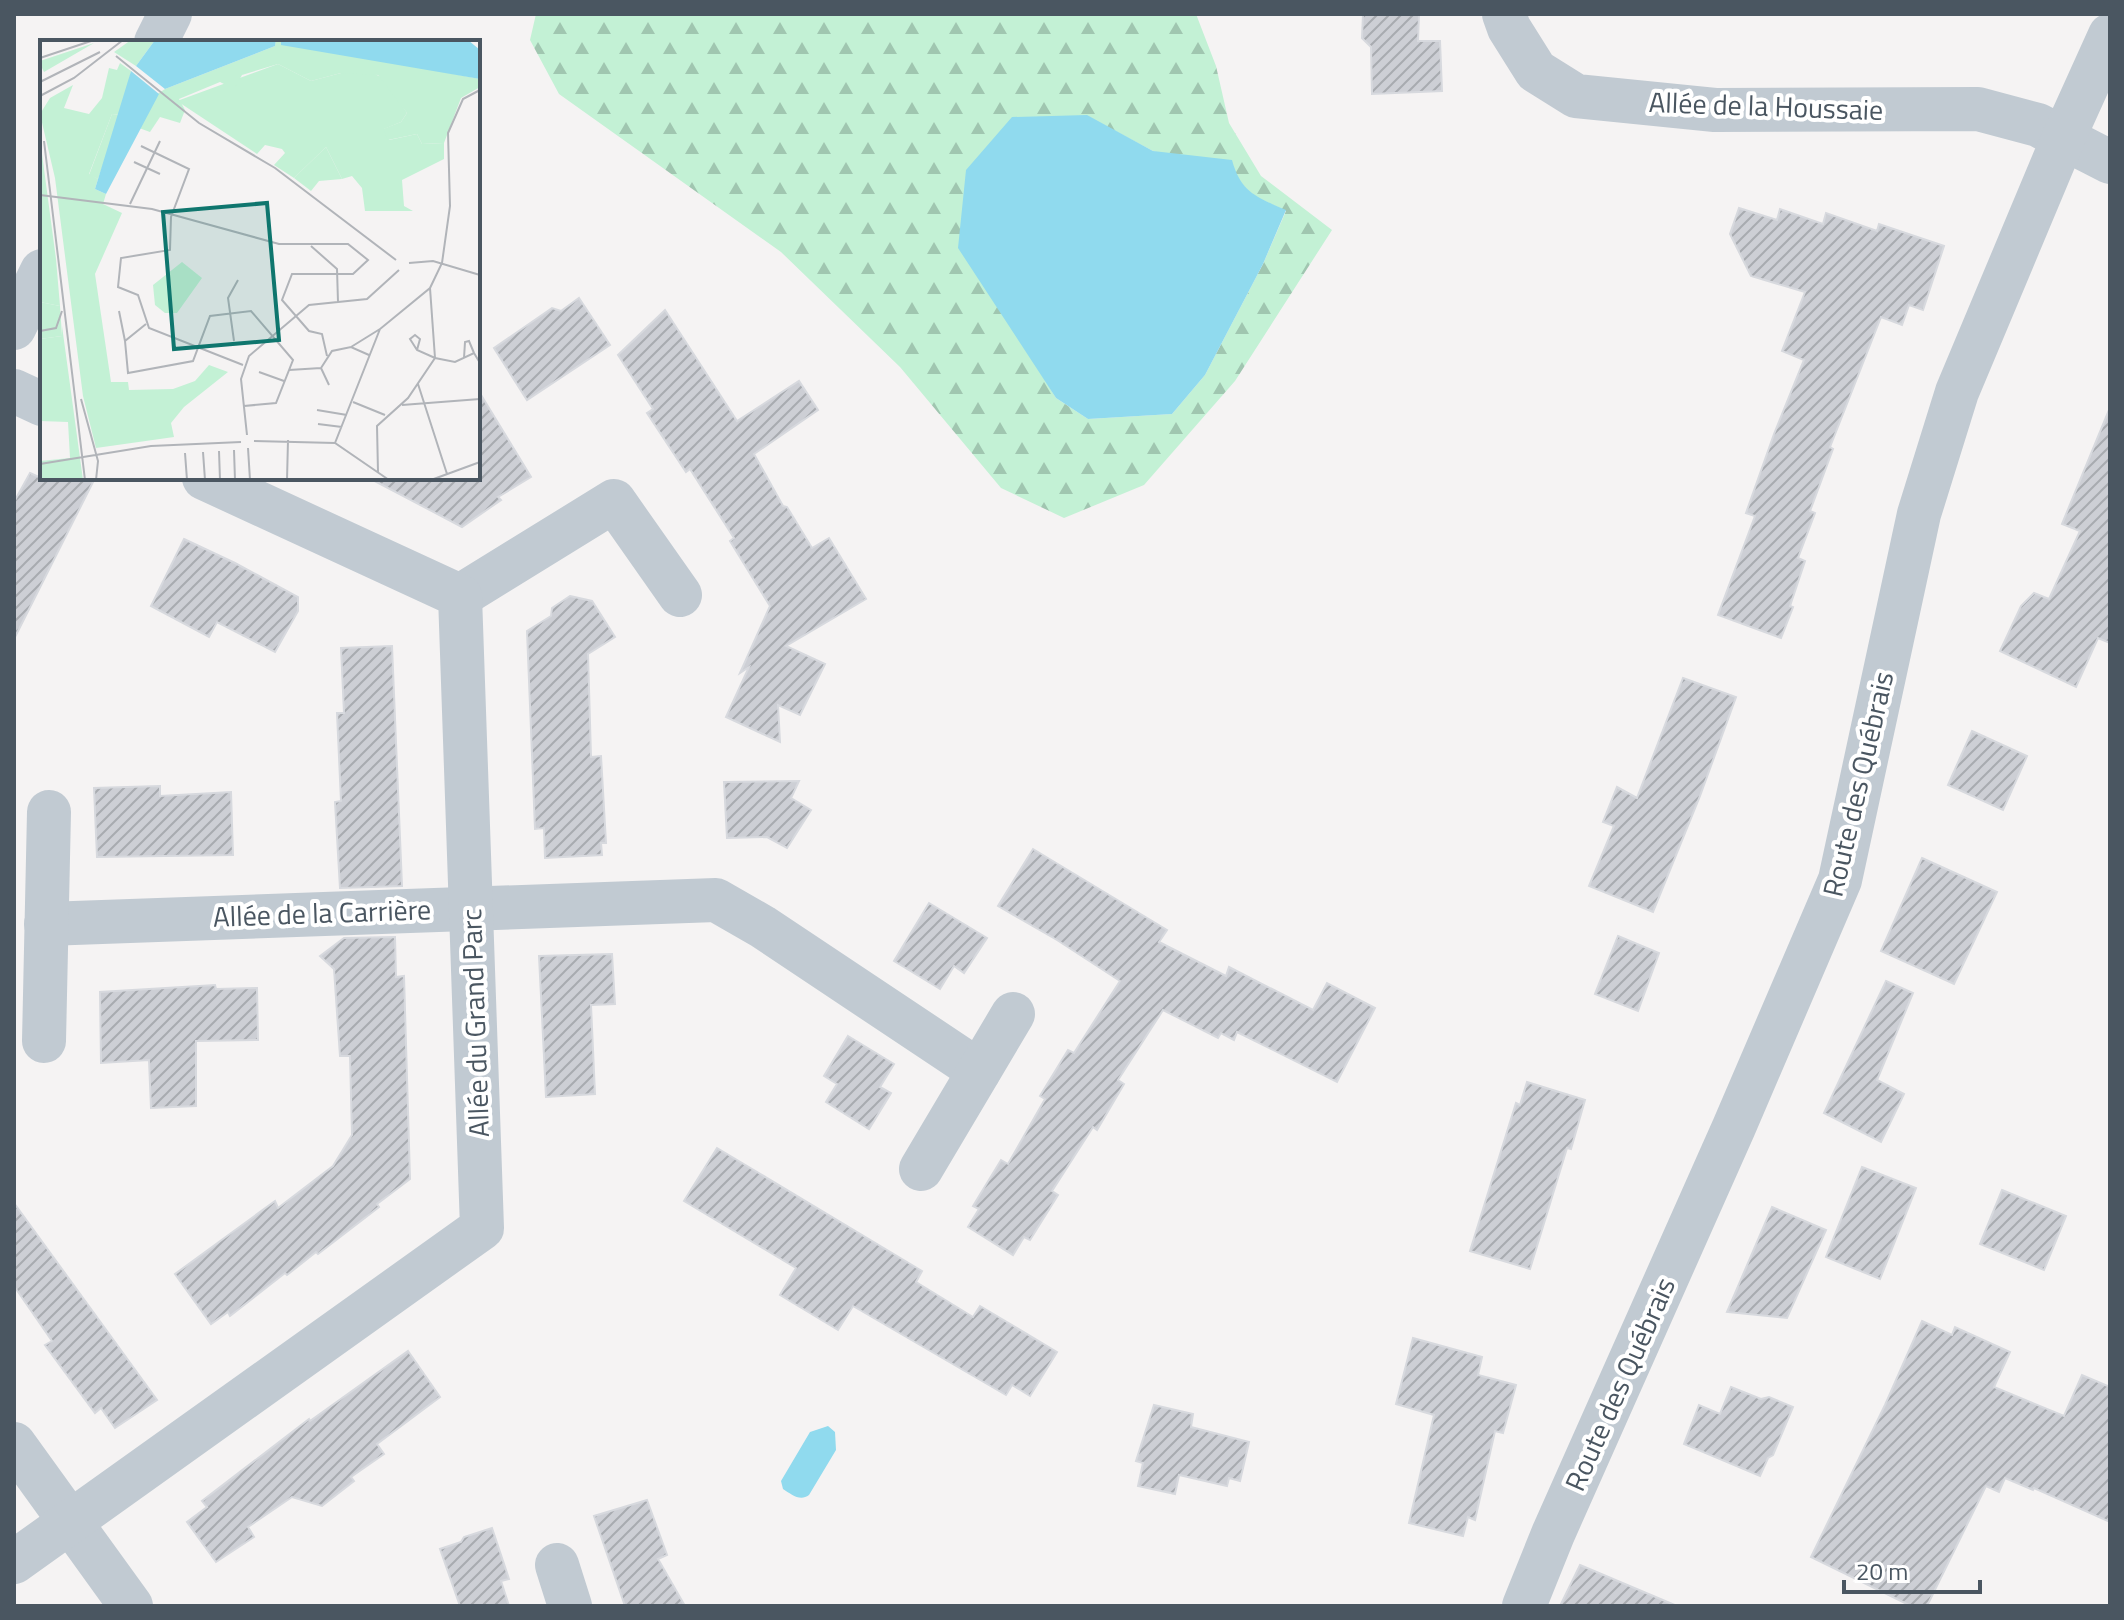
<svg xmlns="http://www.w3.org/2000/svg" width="2124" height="1620" font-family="'Titillium Web',sans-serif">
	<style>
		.forest { fill: url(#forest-firs); fill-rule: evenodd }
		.water { fill: #90daee }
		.building { fill: url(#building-hatch); stroke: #d7d9de; stroke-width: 2 }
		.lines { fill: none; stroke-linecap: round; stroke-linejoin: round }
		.minor { stroke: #c1cad2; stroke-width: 44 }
		.labels { text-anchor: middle; stroke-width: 8; stroke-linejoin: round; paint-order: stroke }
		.street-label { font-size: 28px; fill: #4a5661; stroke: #fff }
		.inset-road { fill: none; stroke: #b1b4b9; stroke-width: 2 }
		.view { fill: #0f766e; fill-opacity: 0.15; stroke: #0f766e; stroke-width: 4 }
		.inset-edge { fill: none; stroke: #4a5661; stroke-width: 4 }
	</style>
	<defs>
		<pattern id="forest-firs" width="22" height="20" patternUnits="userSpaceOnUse" patternTransform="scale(2)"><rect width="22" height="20" fill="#c3f1d5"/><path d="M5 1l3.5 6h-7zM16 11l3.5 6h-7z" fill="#a0c6b0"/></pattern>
		<pattern id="building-hatch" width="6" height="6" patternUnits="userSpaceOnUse" patternTransform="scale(2)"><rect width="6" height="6" fill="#cdcfd5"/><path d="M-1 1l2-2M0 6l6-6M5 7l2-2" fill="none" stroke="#a8abb0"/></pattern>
	</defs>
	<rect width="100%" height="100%" fill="#f5f3f3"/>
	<path class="forest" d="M536 14H1196L1216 66 1229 123 1261 176 1332 230 1235 381 1144 485 1064 518 1001 488 900 367 781 252 559 94 530 40ZM1087 116 1153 151 1236 177 1252 195 1286 211 1263 264 1205 375 1172 414 1088 419 1056 398 1034 362Z"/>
	<g class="water">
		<path d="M1087 115 1153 151 1232 160C1241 193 1257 197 1286 210L1263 264 1205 375 1172 414 1088 419 1056 398 958 248 966 170 1012 117Z"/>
		<path d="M828 1426 835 1432 836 1450 809 1495C800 1502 791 1494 783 1489L781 1481 810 1432Z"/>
	</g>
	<g class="building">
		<path d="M1363 14H1419L1418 41H1440L1442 91 1372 94 1371 47 1362 38Z"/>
		<path d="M1739 208 1777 220 1780 209 1823 224 1826 213 1877 231 1879 224 1944 246 1923 310 1909 305 1902 325 1881 317 1830 447 1833 449 1810 511 1815 513 1798 558 1805 561 1790 606 1793 607 1781 638 1718 615 1755 516 1746 513 1774 434 1804 360 1782 351 1805 292 1751 276 1730 234Z"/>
		<path d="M579 298 610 345 527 400 494 348 552 308 561 311Z"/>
		<path d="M665 310 737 421 799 381 818 410 754 454 783 506 787 507 812 548 829 538 866 599 786 646 825 664 800 715 778 705 780 742 726 717 749 667 740 673 770 606 730 541 734 538 690 469 686 472 647 413 653 409 618 355Z"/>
		<path d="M478 390 531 477 498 497 501 500 462 527 369 478H478Z"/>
		<path d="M2109 410 2110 643 2098 638 2076 687 2000 651 2021 606 2034 593 2049 599 2080 531 2062 524Z"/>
		<path d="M30 473 41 478H95L14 639V502Z"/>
		<path d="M184 539 235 563 298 597V611L275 652 217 622 209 637 151 606Z"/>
		<path d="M570 596 592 601 615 637 588 654 591 757 601 756 606 843H601L602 855 545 858 544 828 535 829 527 631 551 616 552 608Z"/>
		<path d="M392 646 402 886 340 888 335 802 341 801 337 713H344L341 648Z"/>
		<path d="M1683 678 1736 697 1700 796 1653 912 1589 886 1614 826 1603 822 1617 787 1637 798Z"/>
		<path d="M1972 731 2027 756 2003 810 1948 785Z"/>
		<path d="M799 781 791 798 811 810 787 848 767 837 727 838 724 782Z"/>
		<path d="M160 786V796L231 792 233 855 97 857 94 788Z"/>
		<path d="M1033 849 1167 930 1159 942 1226 976 1229 967 1313 1010 1327 983 1375 1008 1337 1082 1237 1032 1234 1040 1221 1033 1218 1038 1163 1010 1118 1080 1124 1084 1097 1130 1093 1127 1052 1191 1058 1195 1030 1240 1024 1237 1013 1255 968 1227 979 1209 973 1206 1001 1160 1008 1164 1045 1099 1040 1096 1068 1050 1074 1053 1120 981 1057 940 998 906Z"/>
		<path d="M1922 858 1997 892 1954 984 1881 951Z"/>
		<path d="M929 903 987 938 964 973 954 966 940 989 894 961Z"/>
		<path d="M1618 936 1659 953 1638 1011 1595 994Z"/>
		<path d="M395 937 396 977 404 976 410 1179 377 1204 379 1207 318 1254 316 1252 287 1275 285 1273 230 1316 228 1312 211 1324 175 1274 275 1201 278 1208 333 1166 352 1135 350 1056H340L334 969 320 956 344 938Z"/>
		<path d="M612 954 615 1004 591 1005 595 1094 546 1097 539 956Z"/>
		<path d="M1886 981 1913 993 1877 1080 1904 1094 1881 1142 1824 1113Z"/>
		<path d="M215 985 216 989 257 988 258 1040 196 1041V1106L151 1108 149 1060 101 1063 100 992Z"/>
		<path d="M848 1036 894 1064 880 1087 891 1093 869 1129 826 1102 837 1084 824 1076Z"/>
		<path d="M1527 1082 1585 1100 1571 1149 1567 1148 1530 1269 1470 1251 1516 1103 1520 1105Z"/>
		<path d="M717 1148 922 1271 916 1282 973 1317 980 1306 1057 1352 1030 1396 1012 1385 1006 1395 853 1306 838 1330 780 1295 796 1268 684 1201Z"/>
		<path d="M1862 1167 1916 1188 1880 1279 1826 1257Z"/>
		<path d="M2002 1190 2066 1216 2044 1270 1980 1244Z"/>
		<path d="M14 1203 157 1400 115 1428 101 1408 95 1413 45 1345 52 1341 14 1286Z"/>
		<path d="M1772 1207 1826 1230 1787 1318 1727 1312Z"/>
		<path d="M1922 1321 1952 1335 1955 1327 2010 1352 1994 1387 2064 1416 2082 1375 2110 1387V1522L2034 1488 2033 1490 2005 1478 1999 1492 1986 1486 1927 1606H1911L1811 1557 1885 1405Z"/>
		<path d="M1413 1338 1482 1357 1478 1375 1516 1385 1503 1433 1495 1431 1475 1520 1468 1517 1463 1536 1409 1523 1434 1415 1396 1404Z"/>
		<path d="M408 1351 440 1397 377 1444 384 1454 351 1477 354 1481 322 1506 292 1497 248 1527 254 1537 216 1562 187 1522 207 1507 202 1501 309 1419 310 1421Z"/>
		<path d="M1731 1387 1761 1399 1769 1397 1793 1407 1773 1455 1768 1458 1760 1476 1684 1444 1699 1405 1720 1414Z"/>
		<path d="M1154 1405 1193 1414 1191 1427 1249 1442 1240 1481 1229 1478 1227 1486 1179 1475 1175 1494 1138 1486 1143 1463 1136 1461Z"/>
		<path d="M647 1500 667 1555 658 1559 685 1606H625L594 1516Z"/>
		<path d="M492 1528 509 1579 501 1581 509 1606H460L440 1549 461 1542 464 1537Z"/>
		<path d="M1580 1565 1677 1606H1560Z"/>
	</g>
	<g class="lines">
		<g class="minor">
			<path d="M1504 14 1509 28 1536 71 1576 96 1715 110 1978 109 2038 125 2110 162"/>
			<path d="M156 42 170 14"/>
			<path d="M14 328 42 271"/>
			<path d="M14 391 42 404"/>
			<path d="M460 596 614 501 680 595"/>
			<path d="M46 924 716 900 763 927 979 1071"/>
			<path d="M44 1041 49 812"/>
			<path d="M921 1169 1013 1014"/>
			<path d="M14 1444 131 1606"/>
			<path d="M14 1562 482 1228 460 596 204 478"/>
			<path d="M557 1565 570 1606"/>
			<path d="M1524 1606 1553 1534 1734 1127 1840 880 1919 514 1957 392 2063 139 2110 35"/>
		</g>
	</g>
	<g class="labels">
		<g class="street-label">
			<text transform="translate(1766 106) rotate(2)" y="10">Allée de la Houssaie</text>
			<text transform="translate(1858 784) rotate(-77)" y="10">Route des Québrais</text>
			<text transform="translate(322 913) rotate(-2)" y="10">Allée de la Carrière</text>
			<text transform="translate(475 1023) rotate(-92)" y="10">Allée du Grand Parc</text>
			<text transform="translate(1620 1384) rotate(-66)" y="10">Route des Québrais</text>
		</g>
	</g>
	<g transform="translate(40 40)">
		<rect width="440" height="440" fill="#f5f3f3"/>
		<path d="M91 0H115L96 26 74 12ZM54 3 4 32 0 24V21ZM80 23 91 31 81 75 72 74 49 134 58 139 55 149 66 154 63 164 82 173 55 234 71 342H88L89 350 133 349 155 341 169 325 188 332 144 367 131 383 134 397 56 408 43 356 15 138 0 74 10 58 33 45 24 68 49 74 62 58 69 28 77 30ZM238 24 271 41 301 33H333L345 39 367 73 361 82 344 89 349 100 377 94 382 104 404 103V119L362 140 364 166 373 171H325L322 148 312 136 302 139 286 107 254 138 234 125 245 113 242 109 225 105 217 114 137 61ZM2 114 16 219 20 266 0 262ZM22 286 43 440H0V421L30 418 28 382 0 381V299L22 296Z" fill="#c3f1d5"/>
		<path d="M236 0 440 39V47L421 58 404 103 382 104 377 94 348 100 343 89 361 82 367 73 338 35 301 33 271 41 238 24 202 35 194 49 180 42 139 59 145 70 140 83 120 77 110 92 99 88 116 55 125 49 235 6ZM72 74 81 75 58 139 49 135ZM286 107 302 139 279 141 271 151 254 138ZM142 222 162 238 137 273H125L115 265 113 245ZM0 262 20 266 22 296 0 299Z" fill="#c3f1d5"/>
		<path d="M115 0H236L235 6 125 49 96 26ZM241 0H428L440 10V39L241 5ZM91 31 119 54 66 154 55 149Z" fill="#90daee"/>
		<path class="inset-road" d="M76 16 159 83 235 128 356 220M0 18 54 0M0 30V56M0 42 60 12M0 56 34 38 83 0M4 101 45 440M101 106 149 129 131 177 130 210 81 218 78 247 98 255 109 288 203 325M94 122 120 134M0 155 112 169 239 204H308L328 220 313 234H252L242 260 269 291 282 294 287 316M90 164 120 101M271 206 297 229 298 262M369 223 393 221 440 235M79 271 85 301M106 284 85 301 88 333 153 321 170 276 211 271 253 320 236 363 204 366M0 291 16 288 22 271M194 301 188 258 198 240M311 307 340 289M377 310 380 299 375 295 370 299 377 310 395 318 415 322 434 313 440 323M424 318 425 302 429 301 434 313M249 330 281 328M219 332 244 341M378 344 407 434M289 345 281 328 292 311 311 307 329 315M41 359 58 421 56 440M313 362 345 375M362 365 440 359M277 370 307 375M278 384 302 387M207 395 201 339 209 316 269 265 327 259 359 230M214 401 295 403 349 440M295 403 340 289 390 248 402 223 410 166 408 93 423 59 440 50M208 408 210 440M194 410 195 440M179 411 180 440M163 412 165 440M145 413 147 440M0 424 111 406 201 402M338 432 337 386 368 358 395 318 390 248M247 440 248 400M391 440 440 422"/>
		<path class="view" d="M227 163 239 300 134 309 123 172Z"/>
		<rect width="440" height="440" class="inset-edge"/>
	</g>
	<rect width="2124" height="1620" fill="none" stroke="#4a5661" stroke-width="32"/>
	<path d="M1844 1580v12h136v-12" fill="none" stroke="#4a5661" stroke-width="4"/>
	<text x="1856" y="1580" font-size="24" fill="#4a5661" stroke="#ffffff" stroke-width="6" paint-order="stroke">20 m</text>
</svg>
